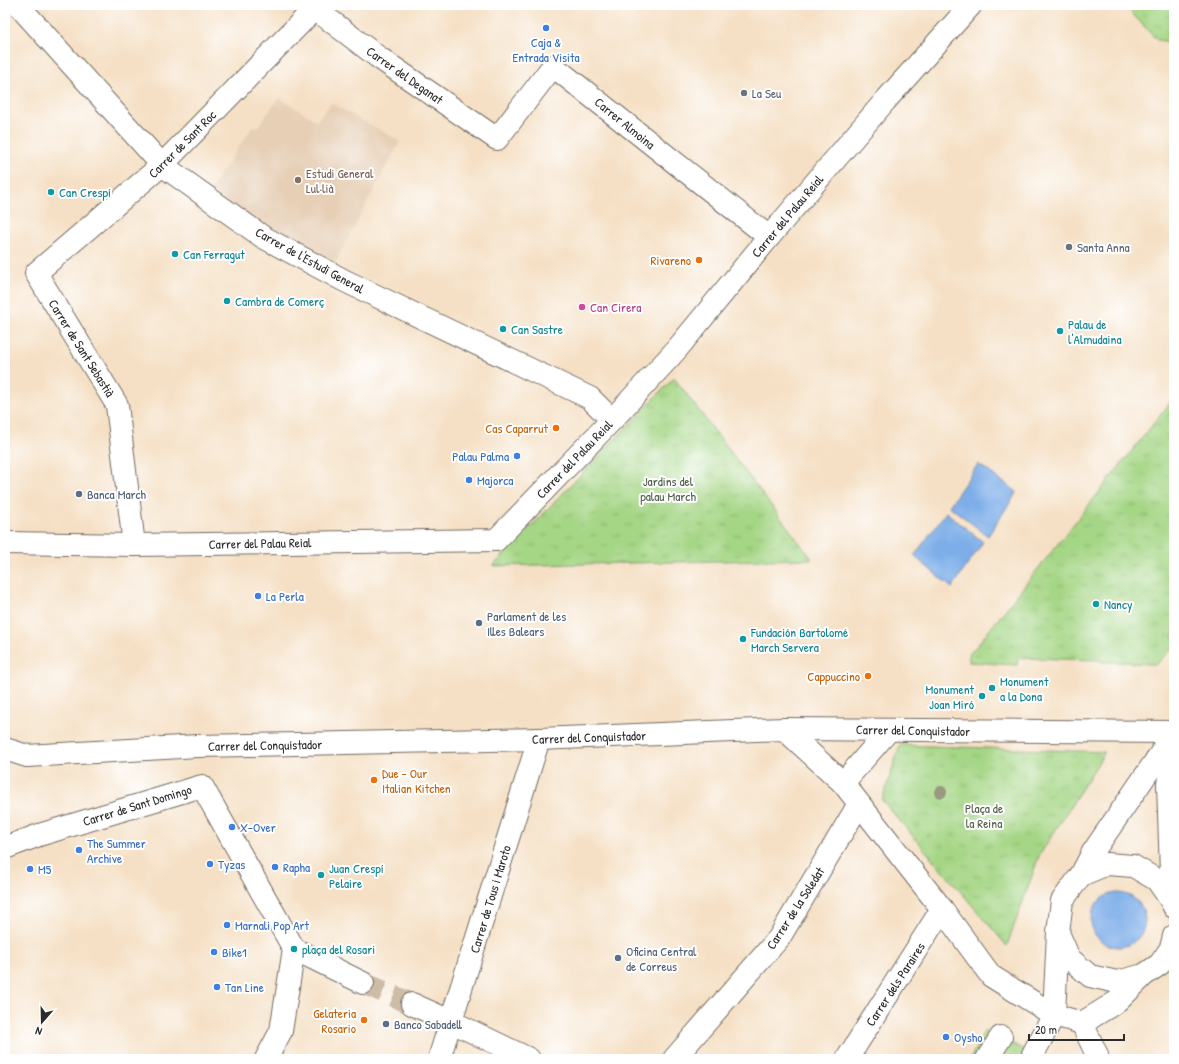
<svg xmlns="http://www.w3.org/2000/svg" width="1179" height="1064" font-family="'Patrick Hand',sans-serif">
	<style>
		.built { fill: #e6cfb5 }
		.park { fill: url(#park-tufts); stroke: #688058 }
		.water { fill: #7eaee9; stroke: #546c8a }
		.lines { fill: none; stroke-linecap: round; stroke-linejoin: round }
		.pedestrian-tunnel { stroke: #cdbca6; stroke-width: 22; stroke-dasharray: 22 11; stroke-linecap: butt }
		.pedestrian-casing { stroke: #726a61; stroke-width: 24 }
		.minor-casing { stroke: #726a61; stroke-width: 24 }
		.tertiary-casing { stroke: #726a61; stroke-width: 24 }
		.pedestrian { stroke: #fff; stroke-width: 22 }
		.minor { stroke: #fff; stroke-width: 22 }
		.tertiary { stroke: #fff; stroke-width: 22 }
		.tree { fill: #9a987f }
		.shop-dot { fill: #3f7fe0; stroke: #fff; stroke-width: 1.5 }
		.worship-dot { fill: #6b7280; stroke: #fff; stroke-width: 1.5 }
		.education-dot { fill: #8d6e63; stroke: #fff; stroke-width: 1.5 }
		.culture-dot { fill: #0f9aa8; stroke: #fff; stroke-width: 1.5 }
		.food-dot { fill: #e8710a; stroke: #fff; stroke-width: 1.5 }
		.hotel-dot { fill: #d1479c; stroke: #fff; stroke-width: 1.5 }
		.service-dot { fill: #5c6f8a; stroke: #fff; stroke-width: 1.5 }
		.labels { text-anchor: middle; stroke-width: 4; stroke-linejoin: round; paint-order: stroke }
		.shop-label { font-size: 13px; fill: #366cbe; stroke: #fff; text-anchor: start }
		.street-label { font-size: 13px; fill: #2b2b2b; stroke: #fff }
		.worship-label { font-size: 13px; fill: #5b616d; stroke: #fff; text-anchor: start }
		.education-label { font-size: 13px; fill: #785e54; stroke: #fff; text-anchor: start }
		.culture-label { font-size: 13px; fill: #0d838f; stroke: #fff; text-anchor: start }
		.food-label { font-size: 13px; fill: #c56008; stroke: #fff; text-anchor: end }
		.hotel-label { font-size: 13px; fill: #b23c85; stroke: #fff; text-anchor: start }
		.park-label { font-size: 13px; fill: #505e46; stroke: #fff }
		.service-label { font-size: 13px; fill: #4e5e75; stroke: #fff; text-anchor: start }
	</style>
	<defs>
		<pattern id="park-tufts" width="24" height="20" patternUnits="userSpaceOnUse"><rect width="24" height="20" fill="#a5d685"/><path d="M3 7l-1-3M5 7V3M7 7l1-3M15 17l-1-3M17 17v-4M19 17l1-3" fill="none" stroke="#8eb873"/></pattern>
	</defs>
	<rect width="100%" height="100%" fill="#fff"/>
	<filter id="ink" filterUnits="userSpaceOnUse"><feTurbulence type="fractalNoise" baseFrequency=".025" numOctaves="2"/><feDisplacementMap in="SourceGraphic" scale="8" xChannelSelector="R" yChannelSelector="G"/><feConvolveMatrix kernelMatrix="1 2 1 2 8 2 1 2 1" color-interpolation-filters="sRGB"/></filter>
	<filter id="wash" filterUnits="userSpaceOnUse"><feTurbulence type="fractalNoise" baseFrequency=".012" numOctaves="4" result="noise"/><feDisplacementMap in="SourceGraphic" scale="16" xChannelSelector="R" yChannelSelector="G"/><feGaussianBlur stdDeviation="0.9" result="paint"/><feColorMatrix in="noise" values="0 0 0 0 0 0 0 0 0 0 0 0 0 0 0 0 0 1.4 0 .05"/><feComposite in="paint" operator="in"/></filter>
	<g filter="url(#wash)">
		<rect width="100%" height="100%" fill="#f5e0c5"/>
		<path class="built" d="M279 98 317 121 331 103 400 141 333 267 288 243 210 190 253 126 257 128Z"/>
		<g class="park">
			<path d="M1124 5H1174V42L1157 40Z"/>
			<path d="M674 378 812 559 493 566Z"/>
			<path d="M1174 398V647L1157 664 1130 663V662H1102L1101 660 1018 658 1017 665 969 662V656L971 651 975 648Z"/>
			<path d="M900 745 1105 752 1039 856 1007 946 882 800Z"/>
			<path d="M985 1030 1033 1054 1038 1059H970Z"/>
		</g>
		<g class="water">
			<path d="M978 464 1017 492 988 536 949 506Z"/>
			<path d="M946 512 983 542 952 588 914 556Z"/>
			<circle cx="1118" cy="920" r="27"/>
		</g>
	</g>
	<g filter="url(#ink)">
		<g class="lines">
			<path class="pedestrian-tunnel" d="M363 983 412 1004"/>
			<defs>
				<g id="pedestrian">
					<path d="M5 848 39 835 202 786 294 949 281 1031 266 1059"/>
					<path d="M294 949 363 983"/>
					<path d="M1033 1054 1054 1015"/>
					<path d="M987 1059 1001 1037"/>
				</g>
				<g id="minor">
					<path d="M18 5 162 165 263 237 345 281 590 398 612 420"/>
					<path d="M315 9 378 57 497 139 553 66 769 237"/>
					<path d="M5 543 134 545 496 540 612 420 677 349 769 237 885 101 971 5"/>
					<path d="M134 545 117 405 36 273 162 165 318 5"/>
					<path d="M784 729 843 783 942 909 991 976 1054 1015"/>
					<path d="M5 749 27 756 198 746 539 739 784 729 1174 732"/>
					<path d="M843 783 889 730"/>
					<path d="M412 1004 452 1022 529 1059"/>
					<path d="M439 1059 539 739"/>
					<path d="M674 1059 779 938 859 804"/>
					<path d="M847 1059 942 909"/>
				</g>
				<g id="tertiary">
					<path d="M1174 734 1093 852 1081 875 1062 901 1058 932 1054 1015 1082 1023 1118 1001 1144 975 1160 964 1171 948 1174 936"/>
					<path d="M1174 744 1168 784 1172 902 1174 907"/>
					<path d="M1081 875 1107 864 1133 866 1157 880 1172 902"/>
					<path d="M1059 935 1069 958 1090 976 1117 982 1144 975"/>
					<path d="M1082 1023 1097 1055V1059"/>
				</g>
			</defs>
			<use href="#pedestrian" class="pedestrian-casing"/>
			<use href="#minor" class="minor-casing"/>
			<use href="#tertiary" class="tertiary-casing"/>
			<use href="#pedestrian" class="pedestrian"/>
			<use href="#minor" class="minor"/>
			<use href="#tertiary" class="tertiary"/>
		</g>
		<circle class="tree" cx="941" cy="792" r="6"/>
	</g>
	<g class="shop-dot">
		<circle cx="546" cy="28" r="4"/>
		<circle cx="517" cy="456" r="4"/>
		<circle cx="469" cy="480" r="4"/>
		<circle cx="258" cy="596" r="4"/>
		<circle cx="232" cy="827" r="4"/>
		<circle cx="79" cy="850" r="4"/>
		<circle cx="210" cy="864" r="4"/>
		<circle cx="275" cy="867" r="4"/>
		<circle cx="30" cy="869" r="4"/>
		<circle cx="227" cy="925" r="4"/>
		<circle cx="214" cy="952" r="4"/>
		<circle cx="217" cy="987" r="4"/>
		<circle cx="946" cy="1037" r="4"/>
	</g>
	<g class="worship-dot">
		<circle cx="744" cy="93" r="4"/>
		<circle cx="1069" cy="247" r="4"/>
	</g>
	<circle class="education-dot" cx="298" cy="180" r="4"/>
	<g class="culture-dot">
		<circle cx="51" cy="192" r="4"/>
		<circle cx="175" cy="254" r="4"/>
		<circle cx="227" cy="301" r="4"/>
		<circle cx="503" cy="329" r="4"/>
		<circle cx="1060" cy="331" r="4"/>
		<circle cx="1096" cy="604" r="4"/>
		<circle cx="743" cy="639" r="4"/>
		<circle cx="992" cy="688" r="4"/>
		<circle cx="982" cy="696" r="4"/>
		<circle cx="321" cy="875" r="4"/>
		<circle cx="294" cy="949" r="4"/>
	</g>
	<g class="food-dot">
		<circle cx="699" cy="260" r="4"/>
		<circle cx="556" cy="428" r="4"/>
		<circle cx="868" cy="676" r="4"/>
		<circle cx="374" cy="780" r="4"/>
		<circle cx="364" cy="1020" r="4"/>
	</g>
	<circle class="hotel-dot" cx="582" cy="307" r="4"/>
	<g class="service-dot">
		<circle cx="79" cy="494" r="4"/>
		<circle cx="479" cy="623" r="4"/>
		<circle cx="618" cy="958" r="4"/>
		<circle cx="386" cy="1024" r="4"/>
	</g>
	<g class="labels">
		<g class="shop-label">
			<text x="546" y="47" text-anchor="middle">Caja &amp;<tspan x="546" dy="15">Entrada Visita</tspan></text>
			<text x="509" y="461" text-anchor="end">Palau Palma</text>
			<text x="477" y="485">Majorca</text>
			<text x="266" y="601">La Perla</text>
			<text x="240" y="832">X-Over</text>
			<text x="87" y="848">The Summer<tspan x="87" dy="15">Archive</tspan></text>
			<text x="218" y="869">Tyzas</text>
			<text x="283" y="872">Rapha</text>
			<text x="38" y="874">M5</text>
			<text x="235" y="930">Marnali Pop Art</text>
			<text x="222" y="957">Bike1</text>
			<text x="225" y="992">Tan Line</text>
			<text x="954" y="1042">Oysho</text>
		</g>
		<g class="street-label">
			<text transform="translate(405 75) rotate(35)" y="5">Carrer del Deganat</text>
			<text transform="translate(625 123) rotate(39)" y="5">Carrer Almoina</text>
			<text transform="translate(182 144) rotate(-45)" y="5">Carrer de Sant Roc</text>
			<text transform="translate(787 216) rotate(-50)" y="5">Carrer del Palau Reial</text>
			<text transform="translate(310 260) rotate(29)" y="5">Carrer de l'Estudi General</text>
			<text transform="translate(82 348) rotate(58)" y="5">Carrer de Sant Sebastià</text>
			<text transform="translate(574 459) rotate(-46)" y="5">Carrer del Palau Reial</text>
			<text transform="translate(260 543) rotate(-1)" y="5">Carrer del Palau Reial</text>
			<text transform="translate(913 730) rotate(1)" y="5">Carrer del Conquistador</text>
			<text transform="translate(589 737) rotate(-2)" y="5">Carrer del Conquistador</text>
			<text transform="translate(265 745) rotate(-1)" y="5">Carrer del Conquistador</text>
			<text transform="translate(137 805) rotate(-17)" y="5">Carrer de Sant Domingo</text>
			<text transform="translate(490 899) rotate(-73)" y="5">Carrer de Tous i Maroto</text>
			<text transform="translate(795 908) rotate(-57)" y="5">Carrer de la Soledat</text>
			<text transform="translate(895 984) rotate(-57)" y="5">Carrer dels Paraires</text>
		</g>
		<g class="worship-label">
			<text x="752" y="98">La Seu</text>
			<text x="1077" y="252">Santa Anna</text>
		</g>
		<g class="education-label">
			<text x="306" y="178">Estudi General<tspan x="306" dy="15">Lul·lià</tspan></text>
		</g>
		<g class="culture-label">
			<text x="59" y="197">Can Crespí</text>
			<text x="183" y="259">Can Ferragut</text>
			<text x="235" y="306">Cambra de Comerç</text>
			<text x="1068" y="329">Palau de<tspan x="1068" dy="15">l'Almudaina</tspan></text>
			<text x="511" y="334">Can Sastre</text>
			<text x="1104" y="609">Nancy</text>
			<text x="751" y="637">Fundación Bartolomé<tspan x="751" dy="15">March Servera</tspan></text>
			<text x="1000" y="686">Monument<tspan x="1000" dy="15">a la Dona</tspan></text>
			<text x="974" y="694" text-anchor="end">Monument<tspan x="974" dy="15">Joan Miró</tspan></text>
			<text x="329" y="873">Juan Crespí<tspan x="329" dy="15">Pelaire</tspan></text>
			<text x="302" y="954">plaça del Rosari</text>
		</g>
		<g class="food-label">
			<text x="691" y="265">Rivareno</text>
			<text x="548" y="433">Cas Caparrut</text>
			<text x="860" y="681">Cappuccino</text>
			<text x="382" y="778" text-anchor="start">Due - Our<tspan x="382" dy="15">Italian Kitchen</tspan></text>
			<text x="356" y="1018">Gelateria<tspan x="356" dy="15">Rosario</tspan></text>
		</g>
		<g class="hotel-label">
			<text x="590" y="312">Can Cirera</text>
		</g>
		<g class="park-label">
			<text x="668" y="486">Jardins del<tspan x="668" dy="15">palau March</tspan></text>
			<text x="984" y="813">Plaça de<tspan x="984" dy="15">la Reina</tspan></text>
		</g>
		<g class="service-label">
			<text x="87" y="499">Banca March</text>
			<text x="487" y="621">Parlament de les<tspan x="487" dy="15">Illes Balears</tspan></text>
			<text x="626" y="956">Oficina Central<tspan x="626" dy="15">de Correus</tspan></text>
			<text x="394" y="1029">Banco Sabadell</text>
		</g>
	</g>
	<rect width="1179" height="1064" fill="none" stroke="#fff" stroke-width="20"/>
	<g transform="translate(42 1022) rotate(200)" stroke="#ffffff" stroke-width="3" paint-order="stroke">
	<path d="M0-3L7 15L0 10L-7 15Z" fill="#2b2b2b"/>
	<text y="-6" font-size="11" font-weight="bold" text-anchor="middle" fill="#2b2b2b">N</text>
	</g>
	<path d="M1029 1034v6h95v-6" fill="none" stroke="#2b2b2b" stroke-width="2"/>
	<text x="1035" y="1034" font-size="12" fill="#2b2b2b" stroke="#ffffff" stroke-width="3" paint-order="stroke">20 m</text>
</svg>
